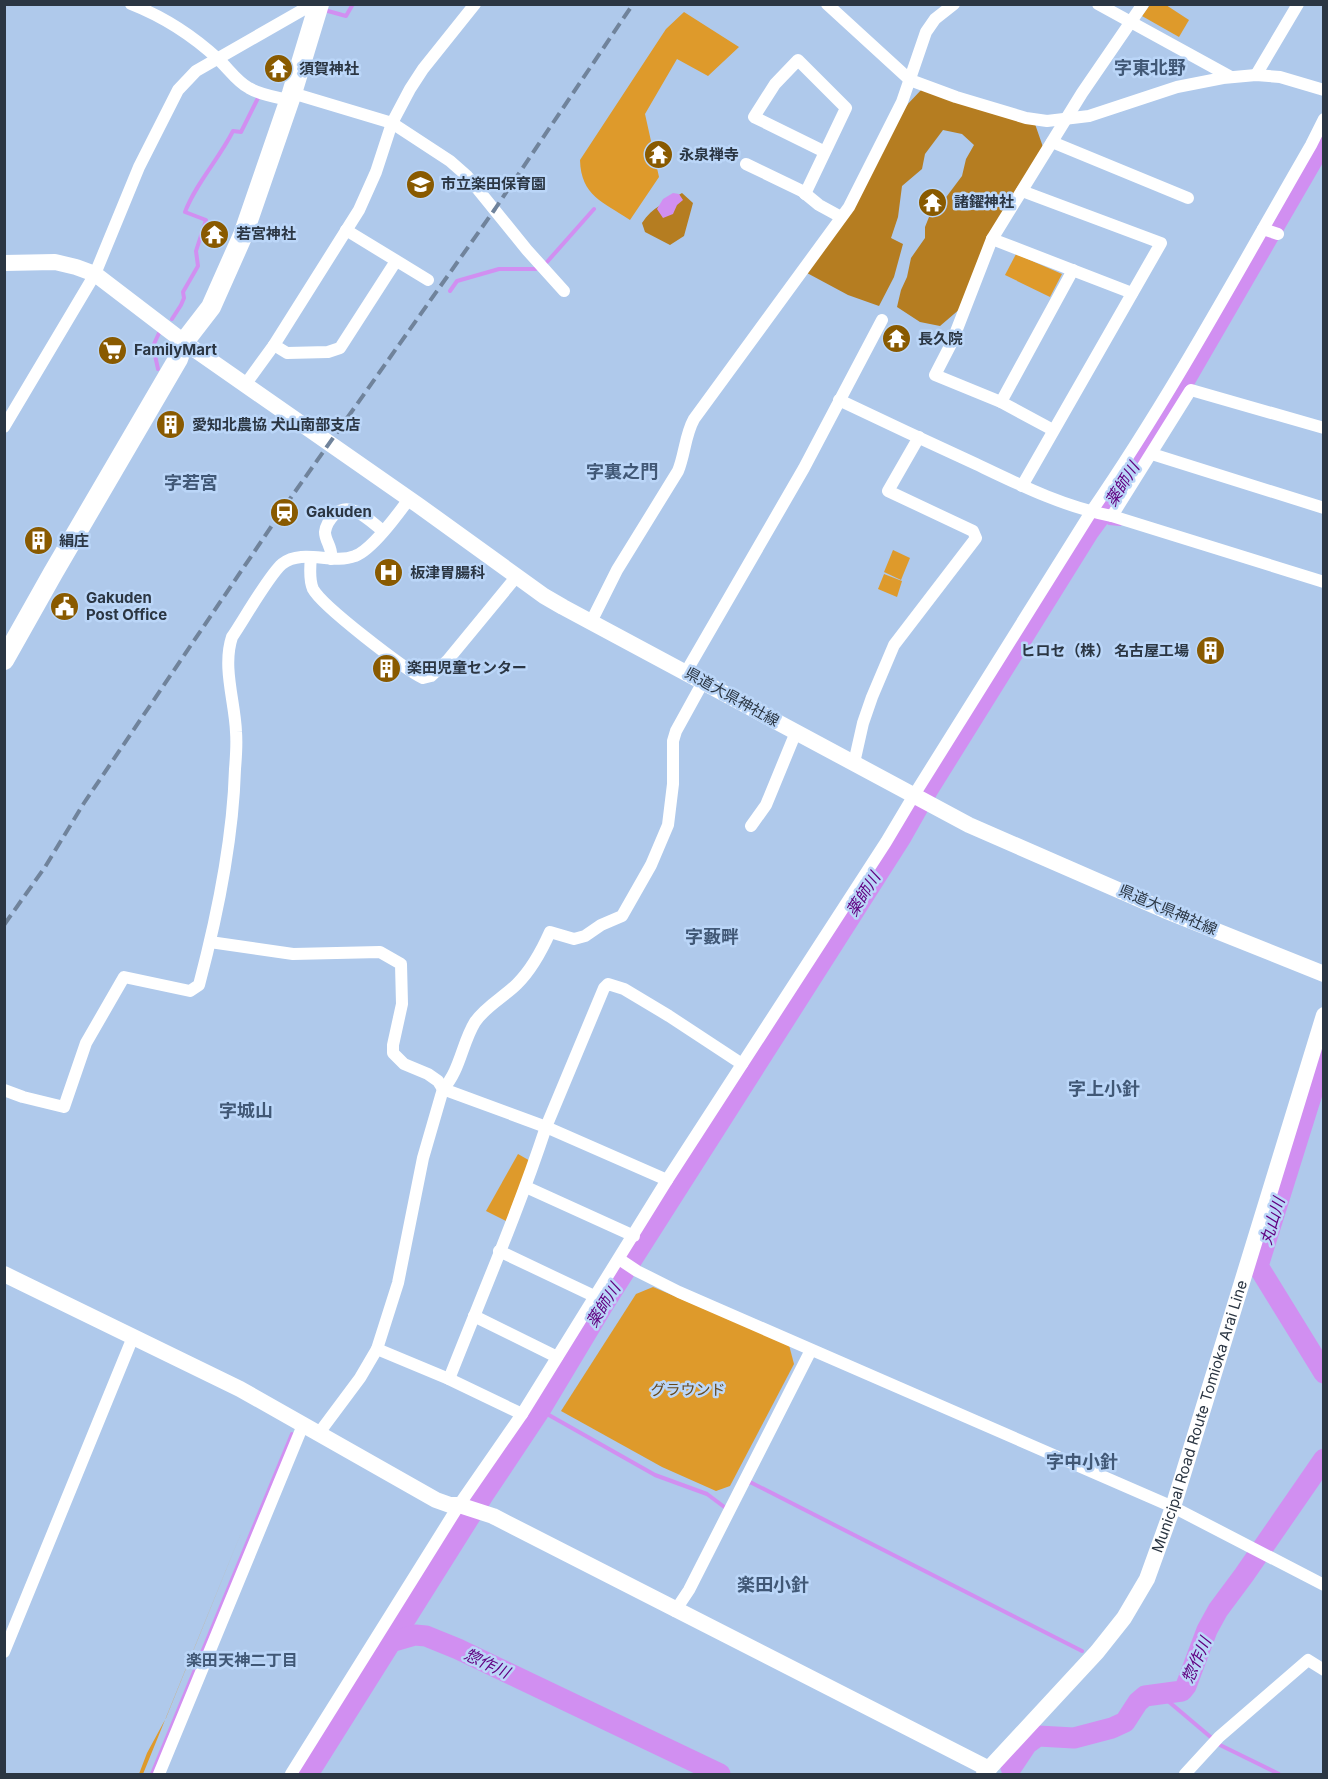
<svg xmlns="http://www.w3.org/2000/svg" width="1328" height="1779" font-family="Inter,'Noto Sans JP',sans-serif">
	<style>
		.green { fill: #de9a2b }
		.forest { fill: #b57d21 }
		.water { fill: #d18ff1 }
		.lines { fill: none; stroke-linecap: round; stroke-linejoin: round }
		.stream { stroke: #d18ff1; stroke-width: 4 }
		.river { stroke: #d18ff1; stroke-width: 21 }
		.street { stroke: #fff; stroke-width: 12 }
		.secondary { stroke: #fff; stroke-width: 16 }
		.primary { stroke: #fff; stroke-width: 20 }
		.rail { stroke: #70839b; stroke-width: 4; stroke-dasharray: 12 6; stroke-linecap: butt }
		.labels { text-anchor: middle; stroke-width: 5; stroke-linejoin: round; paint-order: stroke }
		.poi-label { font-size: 15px; font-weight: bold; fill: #2b3643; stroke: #bbd6f8; text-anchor: start }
		.street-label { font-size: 15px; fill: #2b3643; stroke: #bbd6f8 }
		.park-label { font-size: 15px; fill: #67491c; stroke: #bbd6f8 }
		.water-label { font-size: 16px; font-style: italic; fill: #610080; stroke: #bbd6f8 }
		.neighbourhood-label { font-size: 16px; font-weight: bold; fill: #415876; stroke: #bbd6f8 }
		.quarter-label { font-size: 18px; font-weight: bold; fill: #415876; stroke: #bbd6f8 }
	</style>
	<rect width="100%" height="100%" fill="#afc9eb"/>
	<g class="green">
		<path d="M1150 5H1166L1189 20 1179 37 1142 16Z"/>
		<path d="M684 12 739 47 708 76 677 59 645 114 659 177 630 220C603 202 581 196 580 160L666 29Z"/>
		<path d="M1016 254 1062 274 1050 297 1005 275Z"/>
		<path d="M893 550 910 558 901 580 884 572Z"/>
		<path d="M884 574 902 581 897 597 878 589Z"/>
		<path d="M518 1154 532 1162 506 1221 486 1211Z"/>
		<path d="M653 1287 789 1345 794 1364 730 1486 716 1491 662 1467 561 1411 636 1294Z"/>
		<path d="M241 1533 143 1774H139L147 1753 166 1718Z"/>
	</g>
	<g class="forest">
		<path d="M922 89 1035 124 1043 147 961 308 940 326 920 322 897 307 901 290 907 277 911 258 925 238V227L931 212 941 204 962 176 966 159 974 145 962 134 943 130 925 154 922 169 902 186 898 217 891 238 903 244 894 277 879 306 848 295 807 273 905 107Z"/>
		<path d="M682 193 693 203 684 236 670 245 645 232 642 223C652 207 667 202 682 193Z"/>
	</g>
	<path class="water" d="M673 193 679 194 683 200 677 205 673 214 663 218 657 209 663 199Z"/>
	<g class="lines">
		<g class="stream">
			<path d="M328 11 346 16 353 4"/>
			<path d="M547 262 594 209"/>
			<path d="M450 291 457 281 499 269H536"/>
			<path d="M172 319 181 305 184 298 183 292 198 266 196 251 206 220 185 212C196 183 219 159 233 131L241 132 259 96"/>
			<path d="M158 369 153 346 160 331"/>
			<path d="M1097 521H1098"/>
			<path d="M1109 523 1120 524"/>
			<path d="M540 1410 655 1475 707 1494 727 1509"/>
			<path d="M749 1483 750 1482 1082 1651"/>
			<path d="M1168 1701 1220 1745 1279 1774"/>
			<path d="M152 1774 292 1434"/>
		</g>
		<g class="river">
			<path d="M1324 1055 1258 1266 1324 1373"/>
			<path d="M391 1642 484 1494 540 1410 603 1305 901 837 927 791 1089 531 1116 494 1153 435 1324 140"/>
			<path d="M1011 1768 1027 1744 1038 1736 1074 1738 1112 1728 1125 1722 1138 1702 1145 1696 1182 1691 1186 1686 1207 1630 1218 1610 1244 1575 1324 1459"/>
			<path d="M308 1774 391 1642 415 1635 426 1636 458 1649 720 1774"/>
		</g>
		<g class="street">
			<path d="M131 4C164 17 192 35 218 59 228 68 237 82 249 88 261 95 276 97 289 100"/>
			<path d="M827 4 910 80 956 97 1026 118 1047 121 1089 116 1177 87 1223 78 1256 75 1280 77 1324 90"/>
			<path d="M1098 4 1231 77"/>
			<path d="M1256 75 1298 4"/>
			<path d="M292 93 392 123 450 161 467 176 527 250 564 291"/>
			<path d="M1052 142 1188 198"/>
			<path d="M746 164 802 191 819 205 841 217"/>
			<path d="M805 194 846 108 798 60 775 84 754 117 825 152"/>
			<path d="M1263 229 1278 234"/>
			<path d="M346 230 428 280"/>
			<path d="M992 239 1132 293"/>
			<path d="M274 345 287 353 328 352 340 348 396 261"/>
			<path d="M245 385 274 345 359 210 376 172 392 123 410 89 423 69 475 4"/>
			<path d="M1191 390 1324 428"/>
			<path d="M839 400C885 422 930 443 976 464 1020 485 1064 507 1112 516L1324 582"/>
			<path d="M1001 402 1073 270"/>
			<path d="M4 427 95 274 139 167 178 90 196 71 313 4"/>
			<path d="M1053 430 1001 402 935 375 952 342 992 239 1082 93 1143 4"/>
			<path d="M1152 454 1324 508"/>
			<path d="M1022 486 1161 243 1022 191"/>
			<path d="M1112 516 1190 391"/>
			<path d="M311 557C310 567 309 580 313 589 322 606 404 669 423 678L431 676 447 661 517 576"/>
			<path d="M331 559C333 547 325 542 325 532 326 525 330 519 334 515 350 499 370 521 383 531"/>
			<path d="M591 622 617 570 678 471C685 454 685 435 694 419L849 207 902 102 926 32 935 19 954 4"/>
			<path d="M686 672 804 468 882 320"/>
			<path d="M854 763 863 723 872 697 894 645 976 538 973 531 888 491 919 437"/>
			<path d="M751 826 766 805 796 732"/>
			<path d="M210 942 293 954 380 952 401 964 402 1004 393 1045V1053L404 1064 428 1074 438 1081 443 1089 546 1127C518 1212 482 1295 449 1379"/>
			<path d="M4 1090 23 1097 64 1107 86 1043 124 977 190 991 199 985C217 917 233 839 235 769 236 757 237 744 236 732 235 702 222 667 232 637 243 621 269 575 282 564 303 548 332 565 355 556 372 550 398 514 409 499"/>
			<path d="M667 1180 546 1127 604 988 608 984 624 989 669 1016 742 1064"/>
			<path d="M526 1187 634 1236"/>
			<path d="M499 1251 594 1296"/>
			<path d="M619 1259 637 1271 679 1292 1173 1507 1324 1585"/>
			<path d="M474 1316 557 1357"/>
			<path d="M377 1349 449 1379 522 1414"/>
			<path d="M319 1433 360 1378 377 1349 398 1283 423 1158 443 1089C460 1071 462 1043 475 1022 486 1006 504 997 517 984 531 970 542 950 550 932L574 939 585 936 601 925 622 916 651 865 668 825 673 784V741L676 731 703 682"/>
			<path d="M675 1611 689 1590 811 1350"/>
			<path d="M4 1652 133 1337"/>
			<path d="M159 1774 303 1425"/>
			<path d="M291 1774 459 1505 522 1414 667 1180 886 842 914 795 1091 512C1172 394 1240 268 1311 145L1324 119"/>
			<path d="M1185 1774 1219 1737 1308 1660 1324 1670"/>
		</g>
		<g class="secondary">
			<path d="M4 263 55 262 76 267 95 274 184 342 418 505 544 596 563 607 969 825 1164 910 1324 974"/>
			<path d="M4 1274 240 1389 436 1500 450 1505H459L493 1516 989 1769"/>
			<path id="s1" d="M984 1774 1097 1652 1124 1618 1147 1579 1173 1507 1324 1015"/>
		</g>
		<path class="primary" d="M4 660 53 573 178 359 184 342 211 307 243 235 292 93 319 4"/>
		<path class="rail" d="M4 925 45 867 84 803 292 496 495 209 633 4"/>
	</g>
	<defs>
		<symbol id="temple-disc" viewBox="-11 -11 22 22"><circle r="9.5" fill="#895a00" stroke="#bbd6f8"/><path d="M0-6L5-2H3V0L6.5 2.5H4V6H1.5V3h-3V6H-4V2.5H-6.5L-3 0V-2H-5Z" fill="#fff"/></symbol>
		<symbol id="school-disc" viewBox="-11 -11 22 22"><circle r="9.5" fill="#895a00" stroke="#bbd6f8"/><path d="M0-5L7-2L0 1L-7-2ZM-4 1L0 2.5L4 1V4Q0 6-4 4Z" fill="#fff"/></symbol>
		<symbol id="supermarket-disc" viewBox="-11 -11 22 22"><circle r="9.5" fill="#895a00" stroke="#bbd6f8"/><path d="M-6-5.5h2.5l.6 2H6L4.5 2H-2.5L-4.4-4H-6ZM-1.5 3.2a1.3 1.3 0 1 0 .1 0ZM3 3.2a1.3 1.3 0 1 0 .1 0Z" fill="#fff"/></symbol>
		<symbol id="building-disc" viewBox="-11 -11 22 22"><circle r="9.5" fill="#895a00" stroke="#bbd6f8"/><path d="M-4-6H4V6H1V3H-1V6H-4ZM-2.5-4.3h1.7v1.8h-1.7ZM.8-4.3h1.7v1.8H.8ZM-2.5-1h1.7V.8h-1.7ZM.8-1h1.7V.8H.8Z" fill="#fff"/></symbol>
		<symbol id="station-disc" viewBox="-11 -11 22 22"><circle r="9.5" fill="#895a00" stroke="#bbd6f8"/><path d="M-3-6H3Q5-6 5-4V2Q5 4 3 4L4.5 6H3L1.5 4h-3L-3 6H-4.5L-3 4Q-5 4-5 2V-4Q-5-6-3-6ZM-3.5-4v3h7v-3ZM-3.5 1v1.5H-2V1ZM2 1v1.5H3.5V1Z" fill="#fff"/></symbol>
		<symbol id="hospital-disc" viewBox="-11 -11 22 22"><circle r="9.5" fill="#895a00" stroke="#bbd6f8"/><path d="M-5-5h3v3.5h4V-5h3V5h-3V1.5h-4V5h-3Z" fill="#fff"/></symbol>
		<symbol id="civic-disc" viewBox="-11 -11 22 22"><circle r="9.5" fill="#895a00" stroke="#bbd6f8"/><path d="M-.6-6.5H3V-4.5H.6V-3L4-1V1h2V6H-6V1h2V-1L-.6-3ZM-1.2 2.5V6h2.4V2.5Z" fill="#fff"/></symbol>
	</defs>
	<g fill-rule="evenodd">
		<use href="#temple-disc" x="262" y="52" width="33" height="33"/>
		<use href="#temple-disc" x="642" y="138" width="33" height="33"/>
		<use href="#school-disc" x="404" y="168" width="33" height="33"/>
		<use href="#temple-disc" x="916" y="186" width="33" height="33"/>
		<use href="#temple-disc" x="198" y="218" width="33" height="33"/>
		<use href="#temple-disc" x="880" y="322" width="33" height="33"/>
		<use href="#supermarket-disc" x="96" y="334" width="33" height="33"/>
		<use href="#building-disc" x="154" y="408" width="33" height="33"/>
		<use href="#station-disc" x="268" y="496" width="33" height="33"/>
		<use href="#building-disc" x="22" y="524" width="33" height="33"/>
		<use href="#hospital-disc" x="372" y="556" width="33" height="33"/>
		<use href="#civic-disc" x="48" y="590" width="33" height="33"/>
		<use href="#building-disc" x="1194" y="634" width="33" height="33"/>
		<use href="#building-disc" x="370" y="652" width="33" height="33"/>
	</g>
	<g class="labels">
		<g class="poi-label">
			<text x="299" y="74">須賀神社</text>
			<text x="679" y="160">永泉禅寺</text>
			<text x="441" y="189">市立楽田保育園</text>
			<text x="954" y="207">諸鑃神社</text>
			<text x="236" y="239">若宮神社</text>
			<text x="918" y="344">長久院</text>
			<text x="134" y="355">FamilyMart</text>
			<text x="192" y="430">愛知北農協 犬山南部支店</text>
			<text x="306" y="517">Gakuden</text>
			<text x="59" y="546">絹庄</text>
			<text x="410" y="578">板津胃腸科</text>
			<text x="86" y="603">Gakuden<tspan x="86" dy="17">Post Office</tspan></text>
			<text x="1189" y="656" text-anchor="end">ヒロセ（株） 名古屋工場</text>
			<text x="407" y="673">楽田児童センター</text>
		</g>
		<g class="street-label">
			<text transform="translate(732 697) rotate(29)" y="5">県道大県神社線</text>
			<text transform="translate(1168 910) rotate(23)" y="5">県道大県神社線</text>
			<text dy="5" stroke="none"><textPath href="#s1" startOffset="426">Municipal Road Route Tomioka Arai Line</textPath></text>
		</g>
		<g class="park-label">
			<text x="688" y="1395">グラウンド</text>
		</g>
		<g class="water-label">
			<text transform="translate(1122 484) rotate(-58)" y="6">薬師川</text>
			<text transform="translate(863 894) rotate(-58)" y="6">薬師川</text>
			<text transform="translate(1272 1221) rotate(-73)" y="6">丸山川</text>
			<text transform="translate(603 1305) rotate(-58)" y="6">薬師川</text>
			<text transform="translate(1196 1660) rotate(-66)" y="6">惣作川</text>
			<text transform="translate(487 1663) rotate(25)" y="6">惣作川</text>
		</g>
		<g class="neighbourhood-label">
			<text x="242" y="1666">楽田天神二丁目</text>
		</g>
		<g class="quarter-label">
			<text x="1150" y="74">字東北野</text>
			<text x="622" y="478">字裏之門</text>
			<text x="191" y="489">字若宮</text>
			<text x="712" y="943">字藪畔</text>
			<text x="1104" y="1095">字上小針</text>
			<text x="246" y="1117">字城山</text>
			<text x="1082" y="1468">字中小針</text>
			<text x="773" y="1591">楽田小針</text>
		</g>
	</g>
	<rect width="1328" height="1779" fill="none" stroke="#2b3643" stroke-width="12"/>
</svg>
